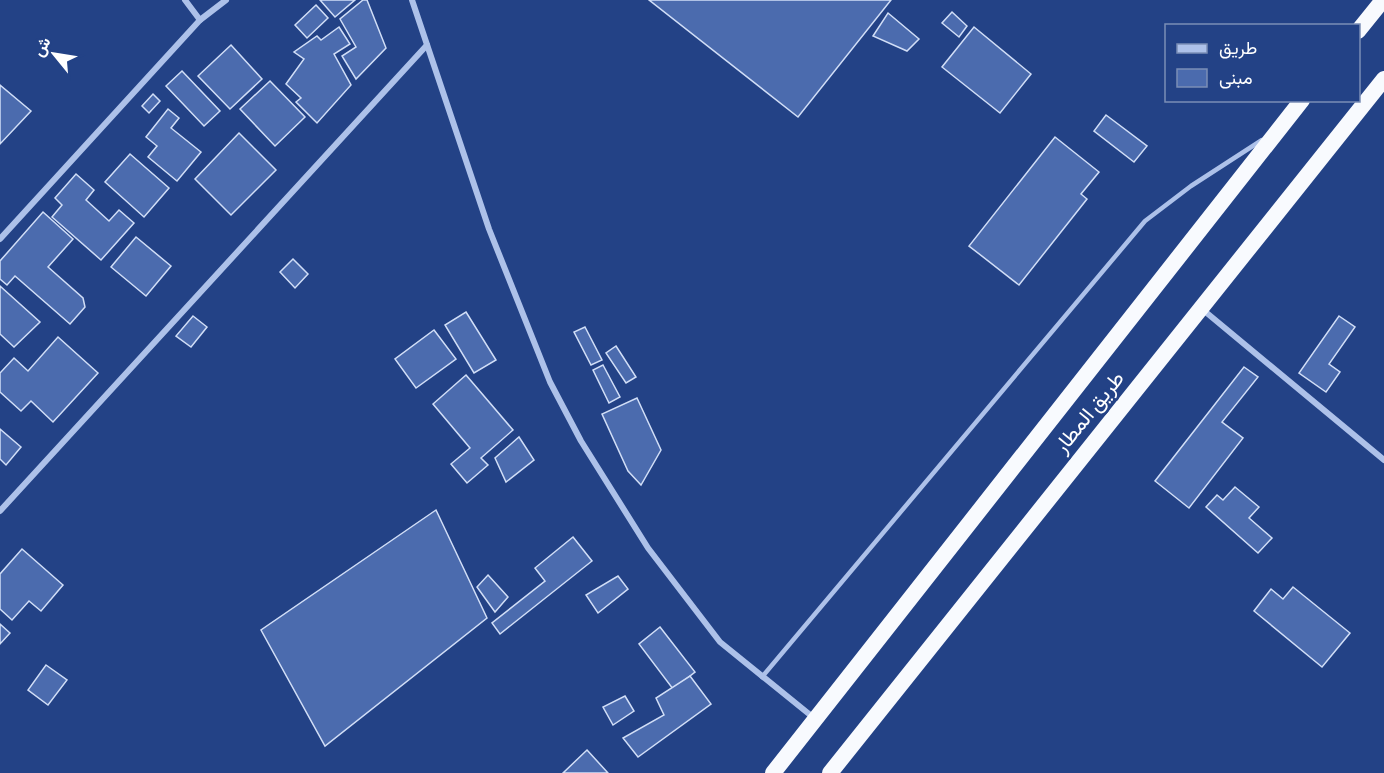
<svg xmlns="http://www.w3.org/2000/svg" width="1384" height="773" font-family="'Alegreya Sans',Vazirmatn,sans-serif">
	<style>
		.building { fill: #4b6bae; stroke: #d1def7; stroke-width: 1.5 }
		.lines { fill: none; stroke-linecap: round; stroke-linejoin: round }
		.service { stroke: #adc1e9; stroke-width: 4.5 }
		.minor { stroke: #adc1e9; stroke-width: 6 }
		.trunk { stroke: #f8fafe; stroke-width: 16 }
		.labels { text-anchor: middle; stroke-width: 5; stroke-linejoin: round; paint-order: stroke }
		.street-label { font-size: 21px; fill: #fff; stroke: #234286 }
	</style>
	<rect width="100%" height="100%" fill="#234286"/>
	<g class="building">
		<path d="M320 0H355L335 17Z"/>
		<path d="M363 0H367L386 48 356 79 342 56 356 47 340 19Z"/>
		<path d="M649 0H891L798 117Z"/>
		<path d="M316 5 328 18 307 38 295 25Z"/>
		<path d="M952 12 967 26 959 37 942 23Z"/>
		<path d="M888 13 919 39 907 51 873 36Z"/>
		<path d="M339 27 350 44 334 54 351 85 317 123 296 102 301 98 286 84 304 59 294 52 317 36 321 40Z"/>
		<path d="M974 27 1031 74 1000 113 942 67Z"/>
		<path d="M231 45 262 79 230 109 198 76Z"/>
		<path d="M182 71 220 111 204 126 166 86Z"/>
		<path d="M270 81 305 117 275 146 240 109Z"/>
		<path d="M0 85 31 111 0 144Z"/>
		<path d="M153 94 160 101 149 113 142 106Z"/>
		<path d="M168 109 179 118 171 128 201 152 177 181 148 157 157 146 146 137Z"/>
		<path d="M1106 115 1147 146 1134 162 1094 131Z"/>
		<path d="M239 133 276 170 231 215 195 179Z"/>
		<path d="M1055 137 1099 172 1081 194 1087 199 1019 285 969 246Z"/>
		<path d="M130 154 169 188 144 217 105 182Z"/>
		<path d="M76 174 94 190 86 200 109 221 119 210 134 223 101 260 52 217 62 205 55 198Z"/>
		<path d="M43 212 73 239 48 267 83 298 85 307 70 324 15 276 7 285 0 279V261Z"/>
		<path d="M136 237 171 266 146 296 111 267Z"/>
		<path d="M293 259 308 274 295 288 280 272Z"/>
		<path d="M0 286 40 322 14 347 0 334Z"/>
		<path d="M466 312 496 360 474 373 445 325Z"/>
		<path d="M193 316 207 327 191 347 176 336Z"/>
		<path d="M1339 316 1355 327 1329 364 1340 372 1326 392 1299 373Z"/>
		<path d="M585 327 602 360 591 365 574 332Z"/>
		<path d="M434 330 456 359 416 388 395 359Z"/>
		<path d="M58 337 98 373 53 422 31 401 21 411 0 392V373L14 358 28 371Z"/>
		<path d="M616 346 636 377 626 383 606 353Z"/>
		<path d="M603 365 620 397 609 403 593 370Z"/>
		<path d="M1244 367 1258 377 1222 422 1243 438 1189 508 1155 481Z"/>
		<path d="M466 375 513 430 481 458 488 465 467 483 451 464 470 448 433 404Z"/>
		<path d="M637 398 661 450 641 485 628 471 602 414Z"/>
		<path d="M0 429 21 447 6 465 0 459Z"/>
		<path d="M519 437 534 460 506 482 495 458Z"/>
		<path d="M1235 487 1259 507 1249 518 1272 538 1258 553 1206 507 1217 495 1223 500Z"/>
		<path d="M436 510 487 618 325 746 261 630Z"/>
		<path d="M573 537 592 561 500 634 492 623 545 581 535 568Z"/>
		<path d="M22 549 63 585 41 611 29 601 12 620 0 609V574Z"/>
		<path d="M488 575 508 597 495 612 477 587Z"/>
		<path d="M618 576 628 589 598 613 586 595Z"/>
		<path d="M1293 587 1350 633 1322 667 1254 611 1271 589 1283 599Z"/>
		<path d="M0 624 10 633 0 644Z"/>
		<path d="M660 627 695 672 673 689 639 644Z"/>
		<path d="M46 665 67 680 48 705 28 690Z"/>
		<path d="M690 676 711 704 638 757 623 738 664 715 656 698Z"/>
		<path d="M625 696 634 711 613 725 603 707Z"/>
		<path d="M587 750 608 773H563Z"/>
	</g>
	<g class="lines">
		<path class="service" d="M762 677 1145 221 1191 186 1262 140"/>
		<g class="minor">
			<path d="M185 0 200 20"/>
			<path d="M412 0 489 229 550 382 581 441 648 548 720 642 814 718"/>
			<path d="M0 239 200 20 226 0"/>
			<path d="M1202 309 1384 460"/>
			<path d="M0 511 427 45"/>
		</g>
		<g class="trunk">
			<path d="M1358 31 1383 0"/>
			<path d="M773 773 1302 100"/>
			<path d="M830 773 1384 79"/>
		</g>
	</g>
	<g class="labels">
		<g class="street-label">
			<text transform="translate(1089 412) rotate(-51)" y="7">طريق المطار</text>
		</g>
	</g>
	<rect x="1165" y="24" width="195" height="78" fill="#234286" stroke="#7b8eb6" stroke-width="1.5"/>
	<rect x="1177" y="44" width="30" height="9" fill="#adc1e9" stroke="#7b8eb6" stroke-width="1.5"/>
	<text x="1219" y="54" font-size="18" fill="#ffffff">طريق</text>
	<rect x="1177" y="69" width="30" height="18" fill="#4b6bae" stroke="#7b8eb6" stroke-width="1.5"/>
	<text x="1219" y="84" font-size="18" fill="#ffffff">مبنى</text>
	<g transform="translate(54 54) rotate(300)" stroke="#234286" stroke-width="4.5" paint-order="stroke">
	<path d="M0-4.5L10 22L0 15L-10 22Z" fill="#ffffff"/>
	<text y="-9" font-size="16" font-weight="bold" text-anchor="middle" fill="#ffffff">ش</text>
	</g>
</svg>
